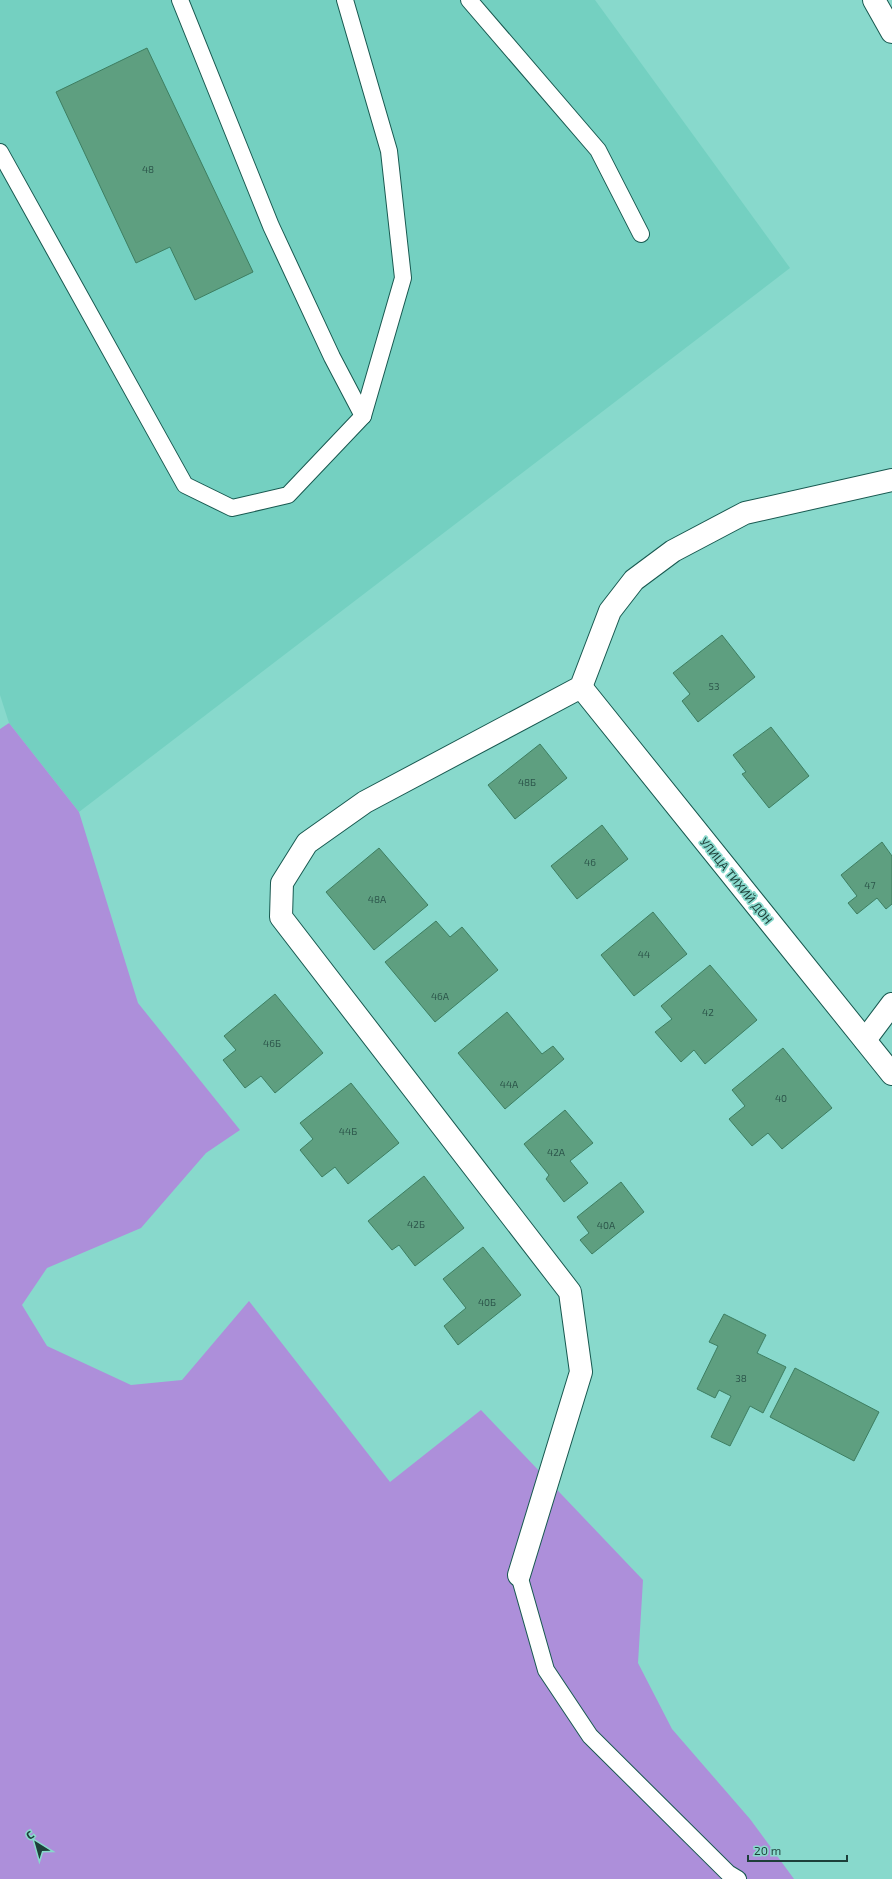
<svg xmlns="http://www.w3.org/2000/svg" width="892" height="1879" font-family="'Exo 2',sans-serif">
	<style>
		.built { fill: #74d0c1 }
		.green { fill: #ad8fda }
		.building { fill: #5e9f80; stroke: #3d7e61 }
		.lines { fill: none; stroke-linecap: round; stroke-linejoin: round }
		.service-casing { stroke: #185950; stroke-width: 18 }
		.minor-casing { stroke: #185950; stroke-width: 24 }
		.service { stroke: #fff; stroke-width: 16 }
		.minor { stroke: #fff; stroke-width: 22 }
		.labels { text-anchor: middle; stroke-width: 3.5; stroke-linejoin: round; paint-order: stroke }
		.number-label { font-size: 10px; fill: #2d574b }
		.street-label { font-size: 12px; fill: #1d3f39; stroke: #88d9cc }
	</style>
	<rect width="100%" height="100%" fill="#88d9cc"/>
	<path class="built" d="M0 0H595L790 268 79 812 9 723 0 695Z"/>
	<path class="green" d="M9 723 79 812 138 1003 240 1130 206 1153 141 1228 47 1268 22 1305 47 1346 131 1385 182 1380 249 1301 390 1482 481 1410 643 1580 638 1663 672 1729 750 1819 794 1879H0V729Z"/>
	<g class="building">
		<path d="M147 48 253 272 195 300 170 247 136 263 56 92Z"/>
		<path d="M722 635 755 677 698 722 682 701 690 694 673 673Z"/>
		<path d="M771 727 809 776 769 808 742 774 746 772 733 755Z"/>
		<path d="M540 744 567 778 515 819 488 785Z"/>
		<path d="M602 825 628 859 577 899 551 866Z"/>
		<path d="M882 842 892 856V904L886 909 877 898 857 914 848 903 857 896 841 875Z"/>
		<path d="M379 848 428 905 374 950 326 892Z"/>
		<path d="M653 912 687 954 634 996 601 955Z"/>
		<path d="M436 921 450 937 462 927 498 970 435 1022 385 962Z"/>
		<path d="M710 965 757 1020 705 1064 694 1050 681 1062 655 1032 672 1019 661 1006Z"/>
		<path d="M275 994 323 1053 275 1093 261 1076 245 1088 223 1060 236 1050 224 1036Z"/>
		<path d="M507 1012 542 1054 553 1046 564 1059 505 1109 458 1053Z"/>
		<path d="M783 1048 832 1108 782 1149 768 1133 752 1146 729 1119 745 1106 732 1090Z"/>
		<path d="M351 1083 399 1143 348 1184 335 1167 322 1177 300 1150 313 1139 300 1123Z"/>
		<path d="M565 1110 593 1143 570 1161 588 1183 564 1202 546 1179 549 1175 524 1144Z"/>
		<path d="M424 1176 464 1228 415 1266 399 1245 392 1250 368 1221Z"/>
		<path d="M621 1182 644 1212 592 1254 580 1240 589 1233 577 1217Z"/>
		<path d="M483 1247 521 1295 458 1345 444 1326 466 1308 443 1279Z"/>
		<path d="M724 1314 766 1335 757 1353 786 1367 763 1413 750 1406 730 1446 711 1437 731 1396 719 1390 715 1398 697 1389 718 1346 709 1342Z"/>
		<path d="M795 1368 879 1412 854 1461 770 1417Z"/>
	</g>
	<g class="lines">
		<defs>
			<g id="service">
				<path d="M180 0 271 226 332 357 363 416"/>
				<path d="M469 0 598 150 641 234"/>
				<path d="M0 152 185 485 232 508 288 495 363 416 403 278 389 151 345 0"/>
				<path d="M519 1575 546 1670 590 1736 728 1873 738 1879"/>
			</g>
			<g id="minor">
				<path d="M874 0 892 32"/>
				<path d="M581 687 892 1074"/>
				<path d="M865 1040 892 1004"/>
				<path d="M519 1575 581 1372 570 1292 281 917 282 883 307 843 365 802 581 687 610 611 634 580 673 551 745 513 892 480"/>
			</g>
		</defs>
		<use href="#service" class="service-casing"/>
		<use href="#minor" class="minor-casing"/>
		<use href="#service" class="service"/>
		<use href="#minor" class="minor"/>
	</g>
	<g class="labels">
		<g class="number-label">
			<text x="148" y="173">48</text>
			<text x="714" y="690">53</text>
			<text x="527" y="786">48Б</text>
			<text x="590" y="866">46</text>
			<text x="870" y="889">47</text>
			<text x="377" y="903">48А</text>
			<text x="644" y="958">44</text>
			<text x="440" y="1000">46А</text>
			<text x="708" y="1016">42</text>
			<text x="272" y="1047">46Б</text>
			<text x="509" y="1088">44А</text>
			<text x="781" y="1102">40</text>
			<text x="348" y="1135">44Б</text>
			<text x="556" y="1156">42А</text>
			<text x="416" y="1228">42Б</text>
			<text x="606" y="1229">40А</text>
			<text x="487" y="1306">40Б</text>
			<text x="741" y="1382">38</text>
		</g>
		<g class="street-label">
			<text transform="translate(736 881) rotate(51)" y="4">УЛИЦА ТИХИЙ ДОН</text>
		</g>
	</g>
	<g transform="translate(36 1843) rotate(323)" stroke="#88d9cc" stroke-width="3" paint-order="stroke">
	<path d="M0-3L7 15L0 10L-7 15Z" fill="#1d3f39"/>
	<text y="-6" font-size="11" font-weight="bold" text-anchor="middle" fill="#1d3f39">С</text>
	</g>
	<path d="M748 1855v6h99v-6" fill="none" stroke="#1d3f39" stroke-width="2"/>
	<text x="754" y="1855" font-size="12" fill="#1d3f39" stroke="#88d9cc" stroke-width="3" paint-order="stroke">20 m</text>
</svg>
